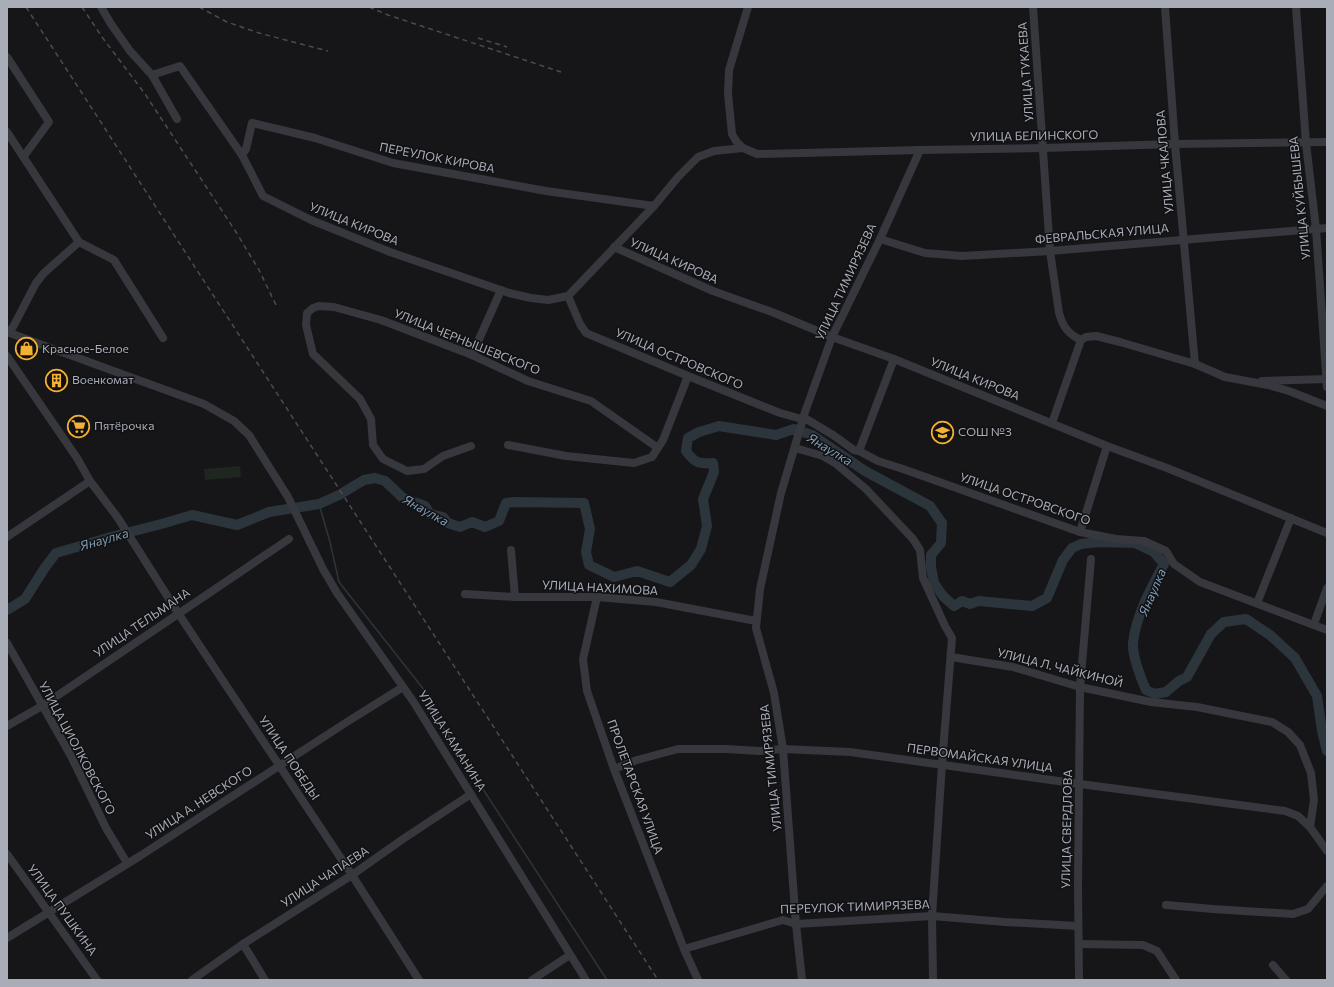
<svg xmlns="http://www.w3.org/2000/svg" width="1334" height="987" font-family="Commissioner,sans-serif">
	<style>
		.green { fill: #1e261f }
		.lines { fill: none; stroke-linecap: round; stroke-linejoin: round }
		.stream { stroke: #2c353c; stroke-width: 1.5 }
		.river { stroke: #2c353c; stroke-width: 10 }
		.minor { stroke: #37383d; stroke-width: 8 }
		.rail { stroke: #4a4c52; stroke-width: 1.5; stroke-dasharray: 5 4; stroke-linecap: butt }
		.labels { text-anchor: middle; stroke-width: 3; stroke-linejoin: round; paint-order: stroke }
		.street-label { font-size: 12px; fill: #a8adb8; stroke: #111113 }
		.poi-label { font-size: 12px; fill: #a8adb8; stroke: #111113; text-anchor: start }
		.water-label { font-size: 13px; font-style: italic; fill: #7f9bb3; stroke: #111113 }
	</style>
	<rect width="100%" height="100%" fill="#161618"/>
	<path class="green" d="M240 466 241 477 205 480 204 469Z"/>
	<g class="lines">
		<path class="stream" d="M319 504 330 542 339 582 425 691 440 723 607 980"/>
		<path class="river" d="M7 610 25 599 44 569 56 553 77 547 111 537 165 523 192 515 237 525 269 512 319 504 339 495 364 480 375 478 385 481 403 498 425 506 430 514 443 517 448 523 460 527 472 522 485 527 499 521 506 503 515 502 584 503 590 529 586 552 589 565 614 577 637 571 670 582 691 565 701 549 707 526 703 499 714 472 713 463C698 464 695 463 686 451L688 438 699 432 719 426 776 435 794 429 812 435 865 471 930 506 942 523 941 543 931 555V567L934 583 943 596 954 606 962 601 970 604 979 601 1032 606 1047 598 1063 560 1072 548 1081 544 1098 542 1135 543 1154 552 1164 564C1151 588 1136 615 1133 643 1132 655 1141 679 1146 690L1155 694 1166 692 1179 681 1187 677 1211 634 1224 622 1246 619 1270 635 1295 658 1317 696 1322 731 1327 751"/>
		<g class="minor">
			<path d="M101 7 111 24 130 51 152 75 177 119"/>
			<path d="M748 7 729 70 728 94 732 134 736 141 743 148 757 154 920 150 1043 148 1175 144 1327 142"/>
			<path d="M1033 7 1050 251 1059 313C1063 327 1068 334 1081 340"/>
			<path d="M1165 7 1175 144 1195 364"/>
			<path d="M1296 7 1306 143 1316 229 1327 387"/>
			<path d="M7 57 49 122 24 156"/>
			<path d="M152 75 180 66 242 155 263 196 311 220 390 252 509 293 531 298 548 300 568 296 654 206 678 177 698 157 714 151 743 148"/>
			<path d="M7 132 79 242 114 260 163 338"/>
			<path d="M242 155 246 149 252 123 315 138 393 163 546 191 654 206"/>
			<path d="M880 239 925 253 962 256 1050 251 1327 228"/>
			<path d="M614 247 713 291 772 312 832 337 894 359 1107 446 1167 468 1327 533"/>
			<path d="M568 296 580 324 586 333 688 376 780 413 802 419"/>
			<path d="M7 332 204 404 234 421 249 435 288 497 323 569 337 593 413 701 586 980"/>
			<path d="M9 332 13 327 36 283 44 273 79 242"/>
			<path d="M472 355 501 290"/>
			<path d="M7 356 77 458 90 481 118 518 178 613 352 875 419 980"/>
			<path d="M1262 381 1327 379"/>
			<path d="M803 417 833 435 854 450 859 451 878 461 903 469 1080 532 1116 539 1144 541 1166 551 1174 564 1200 582 1327 630"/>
			<path d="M1052 423 1081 340 1086 337 1096 336 1120 342 1195 364 1225 377 1268 385 1289 391 1327 406"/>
			<path d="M508 445 566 456 634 463 652 457 663 440 688 376"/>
			<path d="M471 446 443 456 424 469 407 471 383 459 373 445 371 419 360 399 313 354 306 325 307 313 313 308 319 306 334 307 381 320 472 355 528 381 591 401 658 448"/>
			<path d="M795 448 823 456 835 463 866 489 913 539 920 550 923 578 945 626 952 638 942 764 932 916 933 980"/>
			<path d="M859 451 894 359"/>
			<path d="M1080 532 1107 446"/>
			<path d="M7 537 90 481"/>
			<path d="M511 550 515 597"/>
			<path d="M465 594 515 597H597L656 602 756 621"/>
			<path d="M597 597 583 659 587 691 614 769 684 949 698 980"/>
			<path d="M1257 603 1291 518"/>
			<path d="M1314 624 1327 588"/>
			<path d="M7 643 71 756 106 828 127 863"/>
			<path d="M951 657 1013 667 1080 687 1151 702 1197 707 1272 722 1288 732 1300 745 1311 773 1314 800 1310 827"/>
			<path d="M7 726 42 706 289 539"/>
			<path d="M614 769 637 760 678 749H726L759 751 783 749 850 752 1080 784 1285 811 1298 816 1310 827 1327 851"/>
			<path d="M7 854 97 980"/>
			<path d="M1166 905 1213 909 1293 914 1308 909 1327 886"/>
			<path d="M7 938 140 856 350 720 403 687"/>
			<path d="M243 944 265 980"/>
			<path d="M1079 944 1143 945 1157 951 1176 980"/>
			<path d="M684 949 783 920 796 924 932 916 1005 922 1078 926"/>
			<path d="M1273 965 1286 980"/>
			<path d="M192 980 243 944 352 875 403 839 471 794"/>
			<path d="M532 980 570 955"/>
			<path d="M802 980 796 924 783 749 774 693 756 628 760 589 781 493 805 412 832 337 880 239 920 150"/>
			<path d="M1079 980 1078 886 1080 687 1091 559"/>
		</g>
		<g class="rail">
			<path d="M26 7 658 980"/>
			<path d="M82 7 102 37 145 94 236 232 259 270 276 305"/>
			<path d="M199 7 227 22 259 33 328 51"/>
			<path d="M369 7 388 15 561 72"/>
			<path d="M478 38 507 47"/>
		</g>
	</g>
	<defs>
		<symbol id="shop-ring" viewBox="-11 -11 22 22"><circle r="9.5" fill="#111113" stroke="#f2b134" stroke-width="1.5"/><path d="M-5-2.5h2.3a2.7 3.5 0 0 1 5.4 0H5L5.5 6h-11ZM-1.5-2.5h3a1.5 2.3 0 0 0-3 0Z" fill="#f2b134"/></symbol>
		<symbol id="building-ring" viewBox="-11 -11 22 22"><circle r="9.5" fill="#111113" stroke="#f2b134" stroke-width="1.5"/><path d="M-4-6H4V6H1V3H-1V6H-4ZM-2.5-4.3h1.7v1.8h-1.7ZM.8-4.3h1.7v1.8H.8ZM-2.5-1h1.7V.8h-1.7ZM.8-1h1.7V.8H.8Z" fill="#f2b134"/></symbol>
		<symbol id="supermarket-ring" viewBox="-11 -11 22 22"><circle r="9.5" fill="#111113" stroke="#f2b134" stroke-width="1.5"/><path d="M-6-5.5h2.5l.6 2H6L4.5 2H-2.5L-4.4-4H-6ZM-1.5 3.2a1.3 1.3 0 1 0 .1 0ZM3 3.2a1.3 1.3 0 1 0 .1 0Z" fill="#f2b134"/></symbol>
		<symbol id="school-ring" viewBox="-11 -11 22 22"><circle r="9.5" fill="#111113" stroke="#f2b134" stroke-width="1.5"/><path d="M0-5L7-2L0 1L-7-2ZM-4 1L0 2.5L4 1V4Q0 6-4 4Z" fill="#f2b134"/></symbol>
	</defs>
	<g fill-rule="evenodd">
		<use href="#shop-ring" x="14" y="336" width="25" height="25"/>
		<use href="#building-ring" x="44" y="368" width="25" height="25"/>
		<use href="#supermarket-ring" x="66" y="414" width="25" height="25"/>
		<use href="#school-ring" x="930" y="420" width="25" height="25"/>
	</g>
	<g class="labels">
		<g class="street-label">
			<text transform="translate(1026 72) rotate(-94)" y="4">УЛИЦА ТУКАЕВА</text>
			<text transform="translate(1034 136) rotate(-1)" y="4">УЛИЦА БЕЛИНСКОГО</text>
			<text transform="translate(437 158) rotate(11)" y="4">ПЕРЕУЛОК КИРОВА</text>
			<text transform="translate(1165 162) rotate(-95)" y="4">УЛИЦА ЧКАЛОВА</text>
			<text transform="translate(1300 198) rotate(-96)" y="4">УЛИЦА КУЙБЫШЕВА</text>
			<text transform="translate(354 224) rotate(22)" y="4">УЛИЦА КИРОВА</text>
			<text transform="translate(1102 234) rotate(-5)" y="4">ФЕВРАЛЬСКАЯ УЛИЦА</text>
			<text transform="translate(674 261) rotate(24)" y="4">УЛИЦА КИРОВА</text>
			<text transform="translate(846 282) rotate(-65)" y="4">УЛИЦА ТИМИРЯЗЕВА</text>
			<text transform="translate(467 342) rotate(22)" y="4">УЛИЦА ЧЕРНЫШЕВСКОГО</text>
			<text transform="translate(679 359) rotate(23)" y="4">УЛИЦА ОСТРОВСКОГО</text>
			<text transform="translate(975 379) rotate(22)" y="4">УЛИЦА КИРОВА</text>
			<text transform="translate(1025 499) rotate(19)" y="4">УЛИЦА ОСТРОВСКОГО</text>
			<text transform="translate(600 588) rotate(3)" y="4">УЛИЦА НАХИМОВА</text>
			<text transform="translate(142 623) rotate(-34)" y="4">УЛИЦА ТЕЛЬМАНА</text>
			<text transform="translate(1060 668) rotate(14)" y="4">УЛИЦА Л. ЧАЙКИНОЙ</text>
			<text transform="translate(452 741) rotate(58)" y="4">УЛИЦА КАМАНИНА</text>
			<text transform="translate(77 748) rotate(62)" y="4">УЛИЦА ЦИОЛКОВСКОГО</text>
			<text transform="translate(289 758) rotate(56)" y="4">УЛИЦА ПОБЕДЫ</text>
			<text transform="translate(980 758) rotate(8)" y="4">ПЕРВОМАЙСКАЯ УЛИЦА</text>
			<text transform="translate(771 768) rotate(-96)" y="4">УЛИЦА ТИМИРЯЗЕВА</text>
			<text transform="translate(635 787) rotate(70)" y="4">ПРОЛЕТАРСКАЯ УЛИЦА</text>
			<text transform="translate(199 803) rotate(-33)" y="4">УЛИЦА А. НЕВСКОГО</text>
			<text transform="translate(1067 829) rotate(-89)" y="4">УЛИЦА СВЕРДЛОВА</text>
			<text transform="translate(325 877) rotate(-33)" y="4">УЛИЦА ЧАПАЕВА</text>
			<text transform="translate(855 907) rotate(-2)" y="4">ПЕРЕУЛОК ТИМИРЯЗЕВА</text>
			<text transform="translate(62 910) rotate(54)" y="4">УЛИЦА ПУШКИНА</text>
		</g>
		<g class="poi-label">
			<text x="42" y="353">Красное-Белое</text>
			<text x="72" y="384">Военкомат</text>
			<text x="94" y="430">Пятёрочка</text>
			<text x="958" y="436">СОШ №3</text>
		</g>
		<g class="water-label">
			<text transform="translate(830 449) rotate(31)" y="5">Янаулка</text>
			<text transform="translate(426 510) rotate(29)" y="5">Янаулка</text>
			<text transform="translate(104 539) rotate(-16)" y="5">Янаулка</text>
			<text transform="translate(1152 592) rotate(-67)" y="5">Янаулка</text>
		</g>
	</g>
	<rect width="1334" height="987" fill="none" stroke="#a8adb8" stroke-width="16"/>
</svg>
